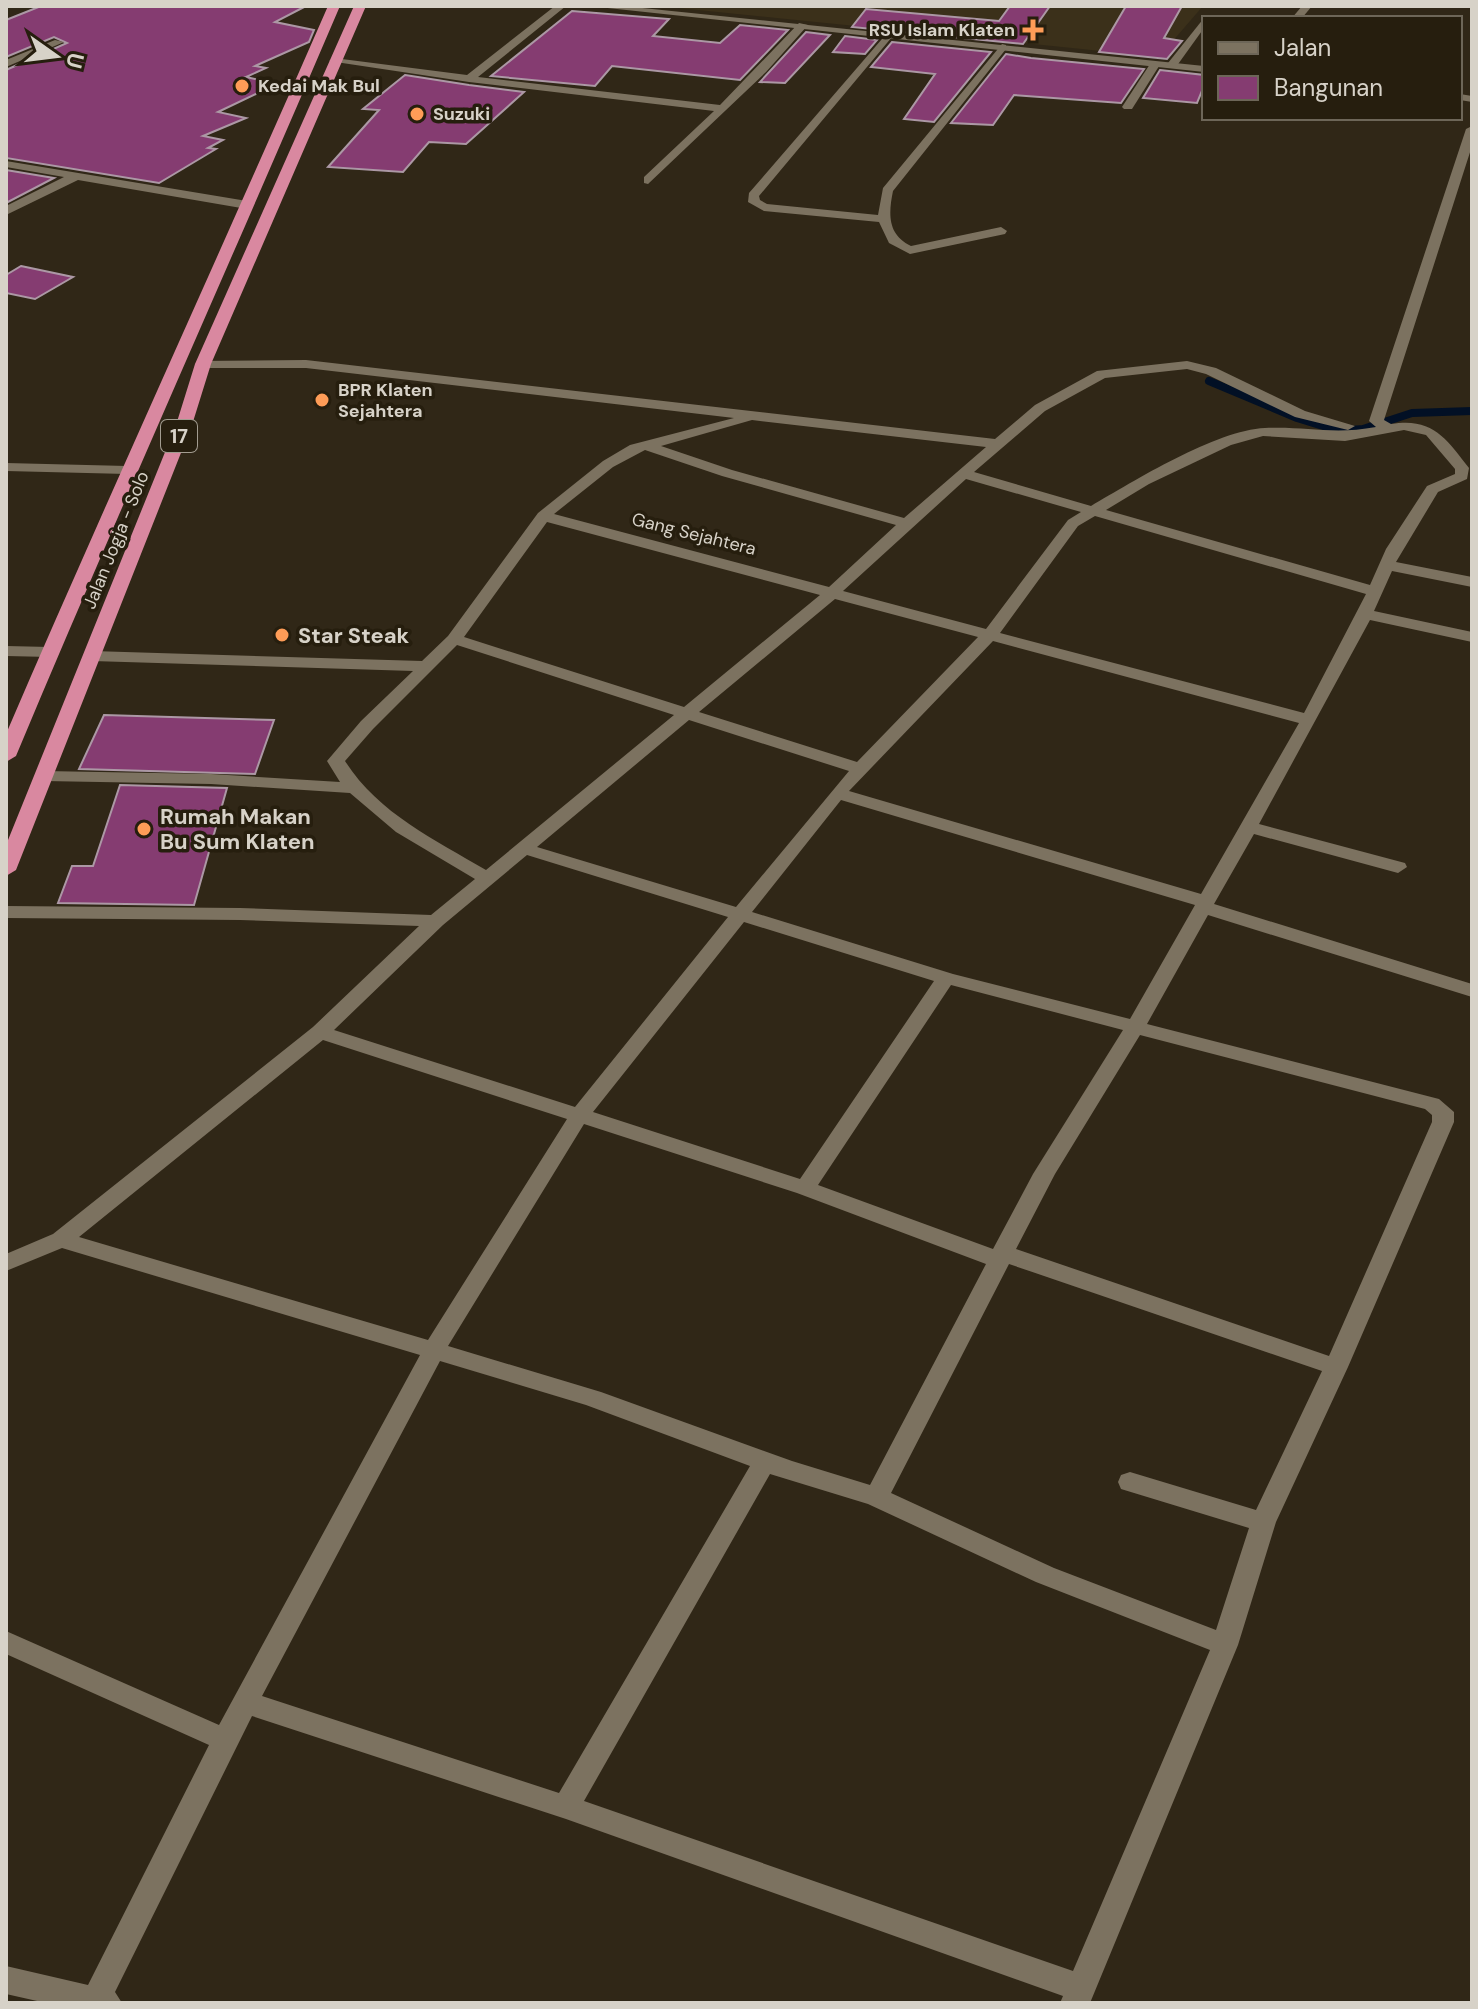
<svg xmlns="http://www.w3.org/2000/svg" width="1478" height="2009" font-family="'DM Sans',sans-serif">
	<style>
		.built { fill: #3b301a }
		.lines { fill: none; stroke-linecap: round; stroke-linejoin: round }
		.stream { stroke: #021025; stroke-width: 8 }
		.building { fill: #853c71; stroke: #ac98a5; stroke-width: 2 }
		.minor { fill: #7c7260; fill-rule: evenodd }
		.tertiary { fill: #7c7260; fill-rule: evenodd }
		.trunk { fill: #d988a0; fill-rule: evenodd }
		.poi-dot { fill: #fe9c57; stroke: #261e0e; stroke-width: 3 }
		.labels { text-anchor: middle; stroke-width: 7; stroke-linejoin: round; paint-order: stroke }
		.far-poi-label { font-size: 18px; font-weight: bold; fill: #d7d2c8; stroke: #261e0e; text-anchor: start }
		.far-street-label { font-size: 18px; fill: #d7d2c8; stroke: #261e0e }
		.shield { fill: #261e0e; stroke: #a29c90; stroke-width: 2 }
		.shield-label { font-size: 20px; font-weight: bold; fill: #d7d2c8 }
		.poi-label { font-size: 22px; font-weight: bold; fill: #d7d2c8; stroke: #261e0e; text-anchor: start }
	</style>
	<rect width="100%" height="100%" fill="#302717"/>
	<path class="built" d="M659 6H1203L1165 50 1150 56Z"/>
	<g class="lines">
		<path class="stream" d="M1209 381 1297 418 1339 431 1363 429 1412 413 1472 411"/>
	</g>
	<g class="building">
		<path d="M41 6H306L275 22 314 30 309 42 255 66 266 68 246 77 277 84 218 112 246 118 203 136 223 140 208 148 216 149 159 183 6 158V70L67 43 54 37 6 57V20Z"/>
		<path d="M1010 6H1050L1023 44 852 27 866 9 999 21Z"/>
		<path d="M1126 6H1182L1164 38 1182 41 1167 59 1099 52Z"/>
		<path d="M572 11 669 19 653 36 720 43 740 25 788 30 740 80 612 66 595 86 491 76Z"/>
		<path d="M806 32 830 35 785 83 760 82Z"/>
		<path d="M845 36 877 40 865 54 833 52Z"/>
		<path d="M892 42 991 52 934 122 904 119 935 74 871 67Z"/>
		<path d="M1006 54 1031 58 1144 69 1121 103 1014 95 993 125 951 123Z"/>
		<path d="M1160 70 1204 75V86L1197 103 1143 98Z"/>
		<path d="M405 75 469 85 524 92 466 144 429 142 403 172 328 167 379 110 363 109Z"/>
		<path d="M6 170 54 178 6 203Z"/>
		<path d="M21 266 73 277 35 299 6 293V275Z"/>
		<path d="M104 715 137 716 274 720 255 774 79 769Z"/>
		<path d="M120 785 227 788 194 905 58 903 72 866H93Z"/>
	</g>
	<g class="lines">
		<g class="minor">
			<path d="M555 6H566L478 77 720 105 799 23 808 25 766 72 648 184 644 183V177L714 111 469 82 329 61 334 58 467 75Z"/>
			<path d="M1302 6H1312L1302 18H1292Z"/>
			<path d="M1204 18V28L1176 67H1168V63Z"/>
			<path d="M888 32 892 37 759 196 760 200 767 204 878 215 883 188 1002 44 1006 45V49L893 191C888 215 888 235 911 246L1001 227 1007 231 1005 234 910 254 889 243 879 222 764 211 748 202 749 193Z"/>
			<path d="M55 40 64 42 6 67V60Z"/>
			<path d="M1152 61 1161 63 1132 109H1124L1122 107Z"/>
			<path d="M1472 126V146L1384 420 1391 424C1432 417 1446 438 1469 468L1467 479 1438 492 1396 562 1472 577V587L1392 571 1374 611 1472 632V642L1370 620 1259 824 1405 863 1407 867 1398 873 1254 834 1214 904 1472 984V997L1208 915 1147 1024 1439 1099 1454 1112V1122L1348 1367 1276 1522 1238 1645 1090 2003H1060L1063 1996 566 1819 252 1716 115 1992 122 2003H46L6 1994V1966L88 1985 209 1745 6 1654V1631L219 1725 420 1355 62 1248 6 1271V1254L53 1234 313 1027 419 926 240 920 6 918V906L240 908 431 915 475 879 396 832 350 793 211 784 44 781 35 776 44 771 211 774 340 782 327 761 361 721 413 671 92 661 84 656 92 651 422 661 448 636 538 513 603 461 630 445 734 418 306 368H203L196 364 198 361 306 360 995 439 1035 405 1097 371 1187 361 1216 368 1305 411 1355 426 1348 430 1295 417 1206 374 1187 369 1105 378 1045 411 974 472 1091 506C1134 481 1216 430 1265 428 1305 426 1333 435 1376 427L1369 421 1466 129ZM752 420 986 447 904 518 732 470 661 446ZM1404 430 1426 435 1455 469V474L1427 486 1386 549 1370 585 1106 510 1149 484 1231 445 1263 436 1345 441ZM645 450 722 476 896 525 829 587 554 514 613 467ZM966 479 1081 512 1068 520 986 629 843 591ZM1095 516 1366 594 1304 713 1000 633 1078 526ZM547 522 820 595 684 707 464 637ZM835 599 978 637 857 762 699 712ZM993 641 1299 723 1201 894 849 791ZM457 645 674 715 486 870C435 840 378 813 345 761L373 729ZM689 720 849 771 736 907 537 847ZM841 800 1195 905 1130 1019 953 974 752 912ZM527 855 728 917 575 1107 334 1030 443 925ZM744 922 934 981 800 1179 593 1112ZM951 985 1123 1030 1033 1174 993 1249 818 1185ZM1140 1035 1425 1109 1432 1115V1122L1329 1356 1016 1249 1055 1174ZM323 1040 567 1119 428 1340 79 1237ZM584 1124 797 1193 986 1264 870 1485 792 1461 601 1392 448 1346ZM1009 1264 1322 1371 1256 1510 1130 1472 1121 1475 1118 1482 1121 1489 1249 1528 1216 1630 1054 1568 891 1493ZM440 1361 586 1405 750 1466 559 1793 262 1696ZM770 1474 868 1504 1036 1582 1210 1650 1073 1971 584 1801Z"/>
			<path d="M6 161 247 201 253 205 247 209 78 180 6 215V206L64 177 6 167Z"/>
			<path d="M6 463 127 466 134 470 127 474 6 471Z"/>
			<path d="M6 646 50 647 58 652 50 657 6 656Z"/>
		</g>
		<g class="tertiary">
			<path d="M589 6H623L1204 66V72Z"/>
			<path d="M1460 94 1472 96V102L1460 100Z"/>
		</g>
		<g class="trunk">
			<path d="M328 6H340C233 257 121 505 16 756L6 762V734C111 490 222 249 328 6Z"/>
			<path d="M354 6H366L211 364 192 425 16 870 6 876V845L176 425 195 364Z"/>
		</g>
	</g>
	<g class="poi-dot">
		<path d="M1029 18h8v8h8v8h-8v8h-8v-8h-8v-8h8z"/>
		<circle cx="242" cy="86" r="8"/>
		<circle cx="417" cy="114" r="8"/>
		<circle cx="322" cy="400" r="8"/>
		<circle cx="282" cy="635" r="8"/>
		<circle cx="144" cy="829" r="8"/>
	</g>
	<g class="labels">
		<g class="far-poi-label">
			<text x="1015" y="36" text-anchor="end">RSU Islam Klaten</text>
			<text x="258" y="92">Kedai Mak Bul</text>
			<text x="433" y="120">Suzuki</text>
			<text x="338" y="396">BPR Klaten<tspan x="338" dy="21">Sejahtera</tspan></text>
		</g>
		<g class="far-street-label">
			<text transform="translate(694 534) rotate(14)" y="6">Gang Sejahtera</text>
			<text transform="translate(116 540) rotate(-68)" y="6">Jalan Jogja - Solo</text>
		</g>
		<rect class="shield" x="161" y="420" width="36" height="32" rx="6"/>
		<g class="shield-label">
			<text x="179" y="443">17</text>
		</g>
		<g class="poi-label">
			<text x="298" y="643">Star Steak</text>
			<text x="160" y="824">Rumah Makan<tspan x="160" dy="25">Bu Sum Klaten</tspan></text>
		</g>
	</g>
	<rect width="1478" height="2009" fill="none" stroke="#d7d2c8" stroke-width="16"/>
	<rect x="1202" y="16" width="260" height="104" fill="#261e0e" stroke="#6d6658" stroke-width="2"/>
	<rect x="1218" y="42" width="40" height="12" fill="#7c7260" stroke="#6d6658" stroke-width="2"/>
	<text x="1274" y="56" font-size="24" fill="#d7d2c8">Jalan</text>
	<rect x="1218" y="76" width="40" height="24" fill="#853c71" stroke="#6d6658" stroke-width="2"/>
	<text x="1274" y="96" font-size="24" fill="#d7d2c8">Bangunan</text>
	<g transform="translate(56 56) rotate(104)" stroke="#261e0e" stroke-width="6" paint-order="stroke">
	<path d="M0-6L14 30L0 20L-14 30Z" fill="#d7d2c8"/>
	<text y="-12" font-size="22" font-weight="bold" text-anchor="middle" fill="#d7d2c8">U</text>
	</g>
</svg>
